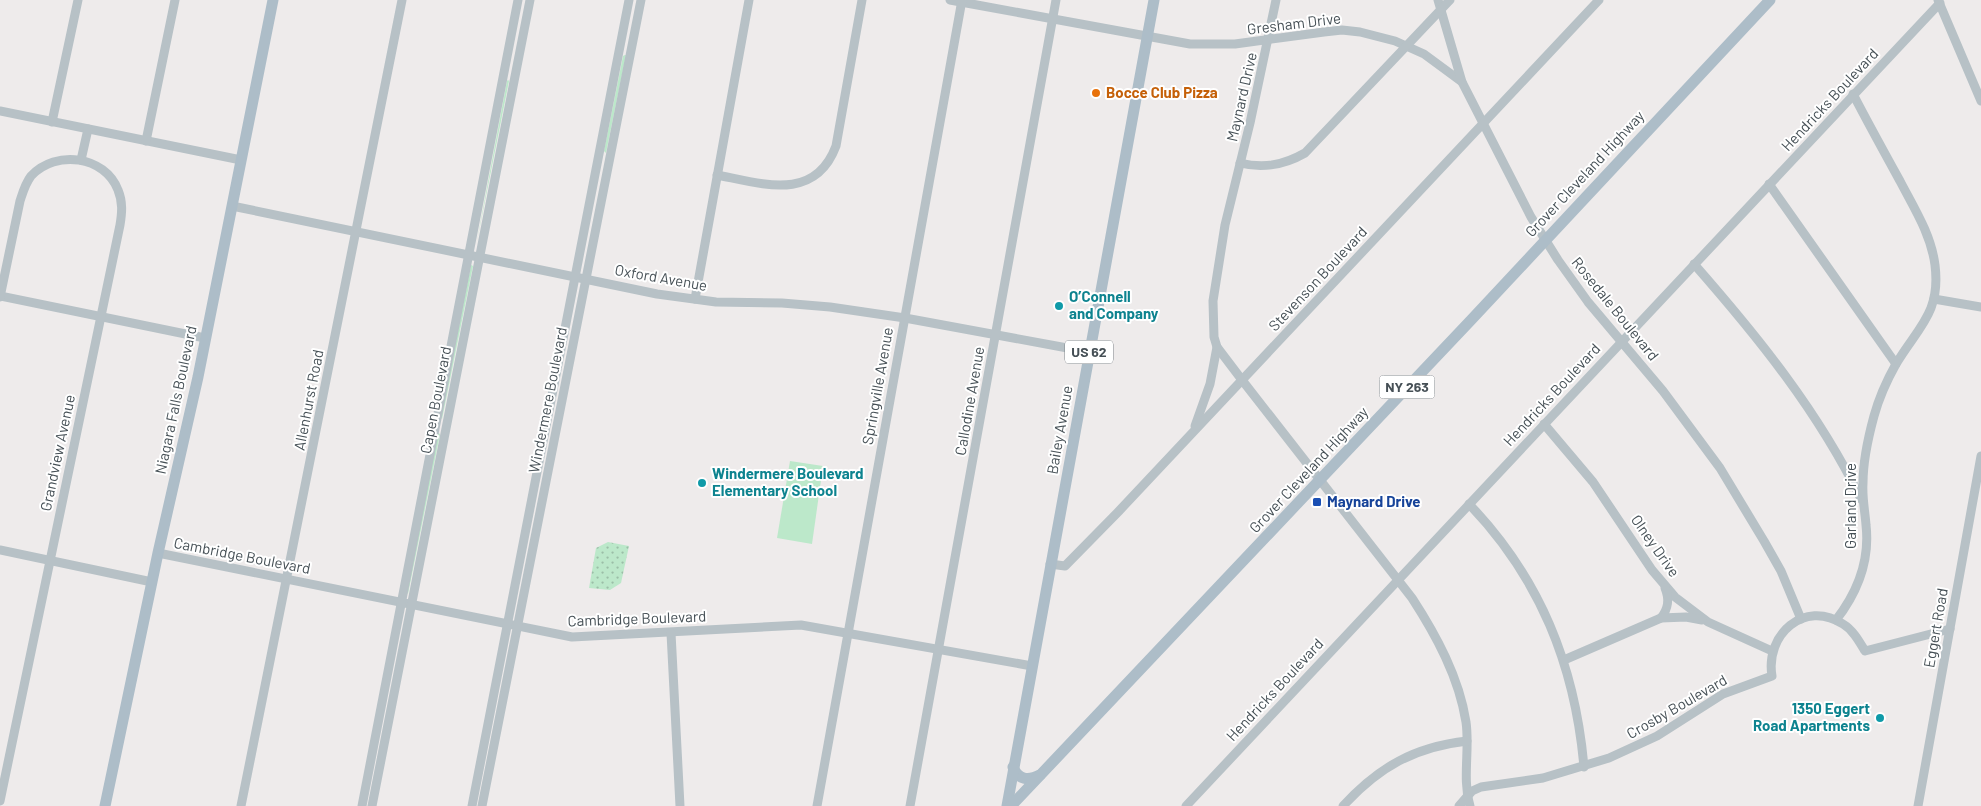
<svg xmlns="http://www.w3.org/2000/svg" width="1981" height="806" font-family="Barlow,sans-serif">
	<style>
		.green { fill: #bce8ca }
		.park { fill: url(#park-dots) }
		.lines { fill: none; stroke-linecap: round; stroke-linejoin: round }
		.minor { stroke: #b7c1c6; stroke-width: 9 }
		.major { stroke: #adbdc8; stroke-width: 11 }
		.food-dot { fill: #e8710a; stroke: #fff; stroke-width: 2 }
		.culture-dot { fill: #0f9aa8; stroke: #fff; stroke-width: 2 }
		.transit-dot { fill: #1a4fb4; stroke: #fff; stroke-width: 2 }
		.labels { text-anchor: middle; stroke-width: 4; stroke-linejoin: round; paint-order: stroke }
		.shield { fill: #fff; stroke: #7e8489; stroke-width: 1 }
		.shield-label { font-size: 14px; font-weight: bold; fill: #465056 }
		.street-label { font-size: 15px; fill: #465056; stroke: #fff }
		.food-label { font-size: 15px; font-weight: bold; fill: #c56008; stroke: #fff; text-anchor: start }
		.culture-label { font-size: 15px; font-weight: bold; fill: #0d838f; stroke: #fff; text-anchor: start }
		.transit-label { font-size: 15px; font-weight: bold; fill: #164399; stroke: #fff; text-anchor: start }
	</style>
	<defs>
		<pattern id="park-dots" width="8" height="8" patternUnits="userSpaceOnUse" patternTransform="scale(1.25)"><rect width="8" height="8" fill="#bce8ca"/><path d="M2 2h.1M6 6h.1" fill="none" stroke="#9bbea7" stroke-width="1.8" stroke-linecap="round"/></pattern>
	</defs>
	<rect width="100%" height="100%" fill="#eeebeb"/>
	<g class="green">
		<path d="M625 55H626L606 153 604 151 623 56Z"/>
		<path d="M508 80 509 81 476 246 507 81Z"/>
		<path d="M471 265 473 266 442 419 441 418Z"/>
		<path d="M438 433 440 434 408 594 407 593Z"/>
		<path d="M790 461 823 466 812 544 777 538Z"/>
	</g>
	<path class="park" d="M608 542 629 546 621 583 610 590 589 588 596 548Z"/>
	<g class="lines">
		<g class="minor">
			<path d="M950 0 1190 44H1235L1324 32 1342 30 1360 32 1395 41 1424 54 1462 82"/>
			<path d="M1276 0 1250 123 1225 225 1213 301 1214 337 1217 347 1242 380 1412 598C1436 635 1459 677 1466 722 1470 750 1462 778 1470 806"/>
			<path d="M1438 0 1462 82 1531 217 1558 260 1588 302 1663 391 1720 468 1764 541 1781 571 1801 619"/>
			<path d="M1938 0 1981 101"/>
			<path d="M0 111 241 160"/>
			<path d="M52 122 78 0"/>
			<path d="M146 141 175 0"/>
			<path d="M81 160 88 129"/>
			<path d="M1240 163C1264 169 1284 165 1305 153L1450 0"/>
			<path d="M717 175C763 184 815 202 836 146L862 0"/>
			<path d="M1769 184 1896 364"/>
			<path d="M232 206 657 294 716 302 782 303 830 307 905 318 1089 352"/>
			<path d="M1694 264C1758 337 1818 411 1861 499"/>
			<path d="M0 296 205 338"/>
			<path d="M0 297 20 201C23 192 25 184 31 176 56 149 105 156 118 190 123 202 122 213 120 225L0 801"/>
			<path d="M695 299 749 0"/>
			<path d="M1934 299 1981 307"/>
			<path d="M1544 424 1593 482 1652 570 1675 597 1708 622 1772 651"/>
			<path d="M1195 426 1210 384 1217 347"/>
			<path d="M1469 504C1540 578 1575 665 1584 767"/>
			<path d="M0 550 152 582"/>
			<path d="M158 553 572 637 801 625 1032 666"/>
			<path d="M1050 564 1065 566 1119 511 1599 0"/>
			<path d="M1661 618C1668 609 1670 600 1665 588"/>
			<path d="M1836 620C1857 593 1870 560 1866 525 1865 511 1862 498 1863 483 1863 460 1868 438 1874 416 1879 398 1887 380 1896 364 1918 327 1941 313 1935 265 1931 234 1914 208 1900 181 1884 152 1868 123 1853 94"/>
			<path d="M671 633 680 806"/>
			<path d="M1564 660 1661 618 1686 617 1702 620"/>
			<path d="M241 806 402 0"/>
			<path d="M362 806 518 0"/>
			<path d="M372 806 530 0"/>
			<path d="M472 806 629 0"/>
			<path d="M482 806 641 0"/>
			<path d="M817 806 962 0"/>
			<path d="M910 806 1056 0"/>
			<path d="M1186 806 1940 3"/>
			<path d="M1343 806C1379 767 1414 747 1467 741"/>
			<path d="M1459 806 1472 791 1481 787 1543 778 1609 758 1657 736 1723 694 1772 676C1765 635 1804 599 1843 624 1853 630 1859 641 1865 651L1950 629"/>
			<path d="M1918 806 1981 456"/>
		</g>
		<g class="major">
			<path d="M1013 767C1018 780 1028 781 1040 775"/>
			<path d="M105 806 158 553 198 377 273 0"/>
			<path d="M1007 806 1154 0"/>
			<path d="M1011 806 1472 319 1770 0"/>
		</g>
	</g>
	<circle class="food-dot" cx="1096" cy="93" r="5"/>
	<g class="culture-dot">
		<circle cx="1059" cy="306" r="5"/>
		<circle cx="702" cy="483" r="5"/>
		<circle cx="1880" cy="718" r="5"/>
	</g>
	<rect class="transit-dot" x="1312" y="497" width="10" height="10" rx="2.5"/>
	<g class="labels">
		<g class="shield">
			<rect x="1065" y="340.5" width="48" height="23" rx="4"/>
			<rect x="1379.5" y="375.5" width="55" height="23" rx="4"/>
		</g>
		<g class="shield-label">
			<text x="1089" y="357">US 62</text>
			<text x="1407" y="392">NY 263</text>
		</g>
		<g class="street-label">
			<text transform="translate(1294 24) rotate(-7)" y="5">Gresham Drive</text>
			<text transform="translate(1242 97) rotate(-77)" y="5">Maynard Drive</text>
			<text transform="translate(1830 100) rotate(-47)" y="5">Hendricks Boulevard</text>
			<text transform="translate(1585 174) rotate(-47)" y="5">Grover Cleveland Highway</text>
			<text transform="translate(661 278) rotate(10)" y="5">Oxford Avenue</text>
			<text transform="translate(1318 279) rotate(-47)" y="5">Stevenson Boulevard</text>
			<text transform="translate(1615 309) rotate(51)" y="5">Rosedale Boulevard</text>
			<text transform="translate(878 386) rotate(-80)" y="5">Springville Avenue</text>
			<text transform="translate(1552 395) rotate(-47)" y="5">Hendricks Boulevard</text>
			<text transform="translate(176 400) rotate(-78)" y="5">Niagara Falls Boulevard</text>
			<text transform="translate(309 400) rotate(-79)" y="5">Allenhurst Road</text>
			<text transform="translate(436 400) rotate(-79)" y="5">Capen Boulevard</text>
			<text transform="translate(548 400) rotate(-79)" y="5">Windermere Boulevard</text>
			<text transform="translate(970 401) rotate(-80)" y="5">Callodine Avenue</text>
			<text transform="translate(1060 430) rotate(-80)" y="5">Bailey Avenue</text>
			<text transform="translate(58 453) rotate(-78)" y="5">Grandview Avenue</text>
			<text transform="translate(1309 470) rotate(-47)" y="5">Grover Cleveland Highway</text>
			<text transform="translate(1851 506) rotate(-90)" y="5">Garland Drive</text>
			<text transform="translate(1655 546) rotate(55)" y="5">Olney Drive</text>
			<text transform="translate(242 556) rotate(11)" y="5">Cambridge Boulevard</text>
			<text transform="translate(637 619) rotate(-2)" y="5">Cambridge Boulevard</text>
			<text transform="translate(1936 628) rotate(-80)" y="5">Eggert Road</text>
			<text transform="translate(1275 690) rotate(-47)" y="5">Hendricks Boulevard</text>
			<text transform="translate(1677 707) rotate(-30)" y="5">Crosby Boulevard</text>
		</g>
		<g class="food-label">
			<text x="1106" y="98">Bocce Club Pizza</text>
		</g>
		<g class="culture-label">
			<text x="1069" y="302">O’Connell<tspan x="1069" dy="17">and Company</tspan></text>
			<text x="712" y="479">Windermere Boulevard<tspan x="712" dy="17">Elementary School</tspan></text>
			<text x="1870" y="714" text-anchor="end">1350 Eggert<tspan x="1870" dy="17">Road Apartments</tspan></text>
		</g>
		<g class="transit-label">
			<text x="1327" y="507">Maynard Drive</text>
		</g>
	</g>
</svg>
